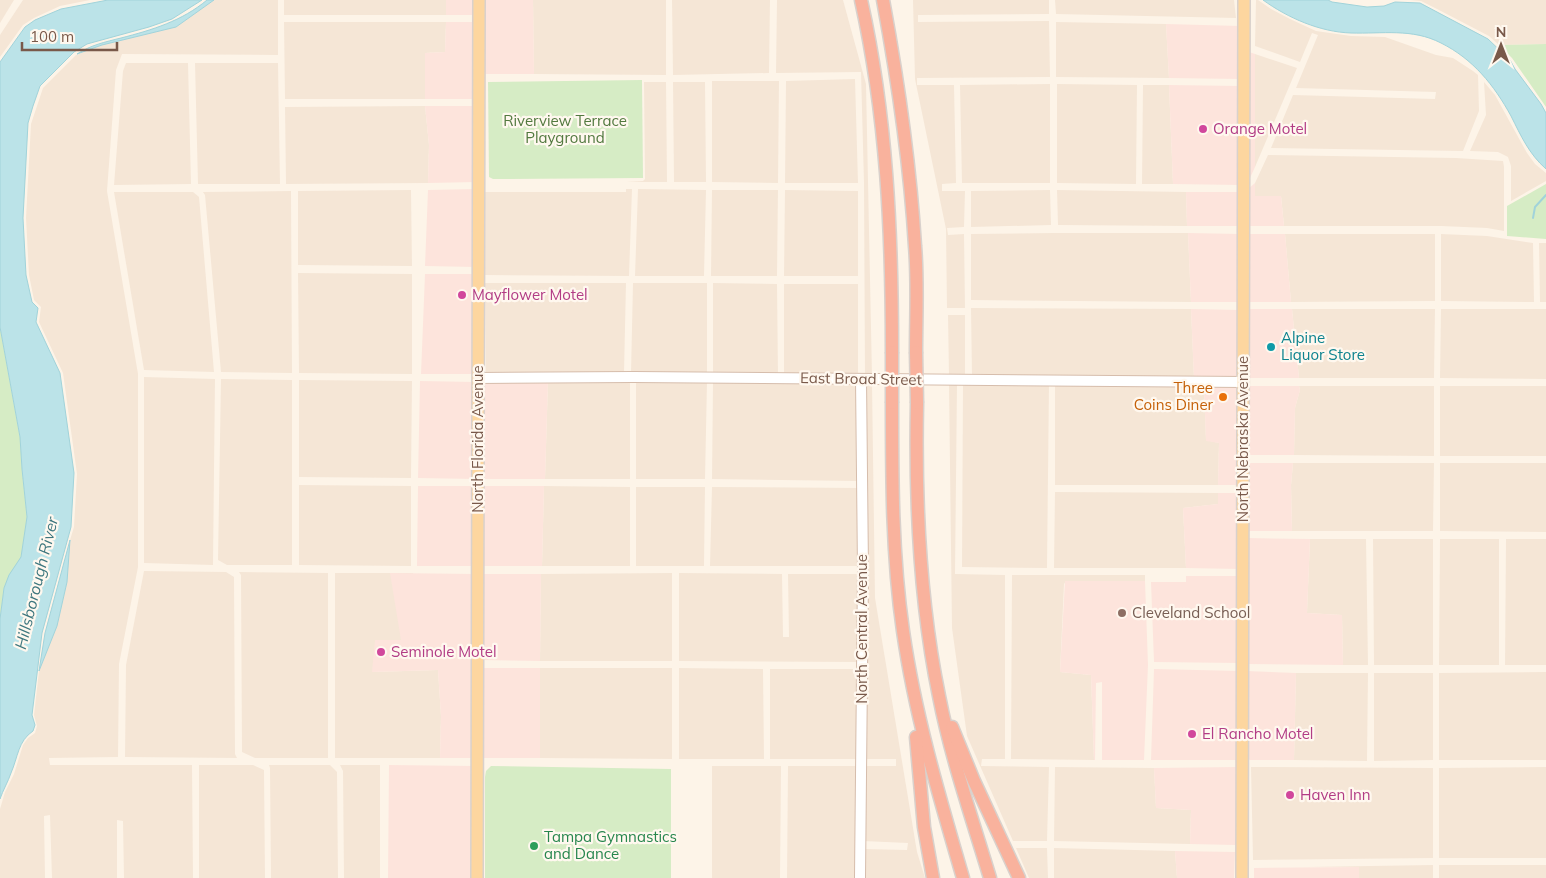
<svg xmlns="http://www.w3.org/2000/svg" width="1546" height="878" font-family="Mulish,sans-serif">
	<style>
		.residential { fill: #f5e6d6 }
		.commercial { fill: #fde4dc }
		.green { fill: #d6ecc5 }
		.water { fill: #bbe3e8; stroke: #a1d3da }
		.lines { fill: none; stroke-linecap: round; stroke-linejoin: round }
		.stream { stroke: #a1d3da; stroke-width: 2 }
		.secondary-casing { stroke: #d6bdac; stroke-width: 12 }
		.primary-casing { stroke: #d9d1cc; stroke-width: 14 }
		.highway-casing { stroke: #d9d1cc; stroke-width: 15 }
		.secondary { stroke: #fff; stroke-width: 10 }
		.primary { stroke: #fdd69f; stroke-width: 11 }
		.highway { stroke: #f9b29d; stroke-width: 12 }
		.highway-bridge-casing { stroke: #d9d1cc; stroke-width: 15; stroke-linecap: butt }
		.highway-bridge { stroke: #f9b29d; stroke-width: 12 }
		.hotel-dot { fill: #d1479c; stroke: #fff8ef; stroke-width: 2 }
		.culture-dot { fill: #0f9aa8; stroke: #fff8ef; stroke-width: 2 }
		.food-dot { fill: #e8710a; stroke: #fff8ef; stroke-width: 2 }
		.education-dot { fill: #8d6e63; stroke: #fff8ef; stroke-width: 2 }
		.leisure-dot { fill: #2e9e5b; stroke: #fff8ef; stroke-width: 2 }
		.labels { text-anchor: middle; stroke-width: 4.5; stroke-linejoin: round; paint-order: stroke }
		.park-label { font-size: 15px; fill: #52793f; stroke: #fff8ef }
		.hotel-label { font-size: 15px; fill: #b23c85; stroke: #fff8ef; text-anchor: start }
		.culture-label { font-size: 15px; fill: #0d838f; stroke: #fff8ef; text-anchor: start }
		.street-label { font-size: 15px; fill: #79594a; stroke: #fff8ef }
		.food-label { font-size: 15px; fill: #c56008; stroke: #fff8ef; text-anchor: end }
		.education-label { font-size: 15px; fill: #785e54; stroke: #fff8ef; text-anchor: start }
		.leisure-label { font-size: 15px; fill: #27864d; stroke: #fff8ef; text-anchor: start }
		.water-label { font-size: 16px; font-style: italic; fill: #3d767e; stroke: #fff8ef }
	</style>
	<rect width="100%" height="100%" fill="#fdf4e8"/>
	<g class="residential">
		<path d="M0 0H14L0 23Z"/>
		<path d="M23 0H90L60 6 34 18 23 25 0 57V35Z"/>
		<path d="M214 0H278V55L122 54 116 70 107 191 138 374V567L119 664 118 757 49 758 50 765H192L193 878H124L123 821 117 820V878H52L50 815 44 816 45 878H0V809L5 792 14 774 23 745 28 738 35 733 37 726 34 715 39 671 57 626 67 582 70 540 74 527 77 474 63 373 39 322 41 307 34 300 29 275 26 218 31 124 43 88 76 55 102 45 176 27Z"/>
		<rect x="284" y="0" width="162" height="15"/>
		<path d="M533 0H666V75L534 74Z"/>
		<path d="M672 0H770L769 73 673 75Z"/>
		<path d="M777 0H843L866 84 872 376H865L864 183 861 72 776 73Z"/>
		<path d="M913 0H1049V14L918 15V22L1049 21 1050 77 917 78V85H954L956 183 942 184V191H965L964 227 947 228 948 235 964 234 965 308H947L946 229 915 79Z"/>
		<path d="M1055 0H1234L1236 18 1056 14Z"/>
		<path d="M1256 0H1258L1271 9 1290 19 1316 31 1351 36 1385 37 1436 55 1453 58 1473 71 1478 75 1479 111 1463 151 1271 148 1293 95 1435 99 1436 92 1296 88 1318 35 1312 33 1300 62 1255 46Z"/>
		<path d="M1410 0H1546V44L1499 45 1489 36 1437 9 1421 1Z"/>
		<path d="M284 22H446L445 52 425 53V99H285Z"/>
		<path d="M1056 22 1166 24 1169 78 1056 77Z"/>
		<path d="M1255 54 1297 68 1255 167Z"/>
		<path d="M126 63H188L191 184 114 185 123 71Z"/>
		<path d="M195 63H278L280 184H198Z"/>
		<path d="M855 79 858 183H785L786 81Z"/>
		<path d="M712 81H779L778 183 712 182Z"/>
		<path d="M644 82H666L667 182H626L643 181 645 179Z"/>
		<path d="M673 82H705L706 182H674Z"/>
		<path d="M1484 82 1495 95 1527 153 1535 164 1546 173V181L1511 201V166L1508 157 1498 152 1470 151 1486 115Z"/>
		<path d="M1050 84V183H962L960 85Z"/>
		<path d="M1057 84 1137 85 1136 184 1057 183Z"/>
		<path d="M1143 85H1169L1173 184H1142Z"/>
		<path d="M425 106 429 145 428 183 286 184 285 107Z"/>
		<path d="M1268 155 1456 158 1503 161 1504 167V231L1487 228 1441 226H1284L1281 196H1255V183Z"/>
		<path d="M626 189H632L629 276 485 275 484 192H626Z"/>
		<path d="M638 189 706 190 704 276H635Z"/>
		<path d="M411 190 412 266 298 265V191Z"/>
		<path d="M712 190H778L777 276H711Z"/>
		<path d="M785 190 858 191V276H784Z"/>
		<path d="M1050 190 1051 225 971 227V191Z"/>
		<path d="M1057 190 1186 192 1187 226 1058 225Z"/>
		<path d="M291 191 292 373 221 372 205 195 203 192Z"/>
		<path d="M114 192H193L199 197 214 372 144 370Z"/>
		<path d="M1054 233H1188L1191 302 971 300V234Z"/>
		<path d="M1285 234H1435V301L1291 302Z"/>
		<path d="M1441 234 1487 236 1533 243 1534 302 1441 301Z"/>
		<path d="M1539 243H1546V302H1540Z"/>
		<path d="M298 273 412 274V374L299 373Z"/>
		<path d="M485 283H626L624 373 486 374Z"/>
		<path d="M633 283H707V374L631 373Z"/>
		<path d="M713 283 777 284 778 375 713 374Z"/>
		<path d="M784 284H858V376L784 375Z"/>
		<path d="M971 308 1191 309 1194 378 972 377Z"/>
		<path d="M1292 309H1435L1434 378H1299Z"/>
		<path d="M1441 309H1546V379L1440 378Z"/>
		<path d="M948 315H965V377L949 376Z"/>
		<path d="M144 377 215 379 213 565 144 563Z"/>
		<path d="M221 379 292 380V565H227L218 560Z"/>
		<path d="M299 380 412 381 411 478 299 477Z"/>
		<path d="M548 381H630V479H545Z"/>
		<path d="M636 381 707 382 705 479H636Z"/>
		<path d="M713 382 858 383 859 481 712 479Z"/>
		<path d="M865 383H872L875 598 917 852 925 878H864L863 849 907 850 908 843 863 841 864 766H896V759H864Z"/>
		<path d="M949 384H957L955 574 1005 575V759H982L981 766 1049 767 1047 841H1013L967 736 952 628Z"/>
		<path d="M963 384H1049L1047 568 962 567Z"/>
		<path d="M1055 384 1204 386 1206 440 1219 443 1218 485H1055Z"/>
		<path d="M1299 386H1434V456L1294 455 1295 408 1300 390Z"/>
		<rect x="1440" y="386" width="106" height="70"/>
		<path d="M1293 463H1434L1433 531H1292L1291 485Z"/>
		<path d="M1440 463H1546V532L1440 531Z"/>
		<path d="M299 485 411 486V566L299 565Z"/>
		<path d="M544 486 630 487V566H542Z"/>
		<path d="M636 487H705L704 566H636Z"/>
		<path d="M712 487 859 488V566H710Z"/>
		<path d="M1055 492 1218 493V504L1183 508 1186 568H1054Z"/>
		<path d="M1310 539H1366L1368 665H1343L1342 615 1307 613Z"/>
		<path d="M1373 539H1433V665H1374Z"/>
		<path d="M1440 539H1499V665H1439Z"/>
		<path d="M1506 539H1546V665H1505Z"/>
		<path d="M144 571 226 572 234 577 235 754 237 758 125 757 126 665Z"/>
		<path d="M239 572 328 573V758H255L242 752 241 575Z"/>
		<path d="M335 573H413L401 640 373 672 438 670 441 716 440 758H335Z"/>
		<path d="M672 573V661H540L541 574Z"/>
		<path d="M679 573 782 574 783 637H789L788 574H859V662L679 661Z"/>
		<path d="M1012 575H1145V581H1066L1064 584 1060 672 1091 675 1094 760 1011 759Z"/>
		<path d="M540 668H672V759L540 758Z"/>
		<path d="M679 668 763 669 764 759H679Z"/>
		<path d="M770 669H859L858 759H770Z"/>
		<path d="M1546 672V760H1439V673Z"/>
		<path d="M1296 673H1368L1367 761 1294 760Z"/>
		<path d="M1374 673H1433V760L1374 761Z"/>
		<path d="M199 765H253L264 770 265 878H199Z"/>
		<path d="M269 765H330L337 772 338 878H271L270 768Z"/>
		<path d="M340 765H380V878H344L343 771Z"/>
		<path d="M712 766H781L780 878H712Z"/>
		<path d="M788 766H858L857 878H787Z"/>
		<path d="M1055 767 1154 768 1156 808 1191 810 1190 844 1054 841Z"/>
		<path d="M1251 767 1433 768V858L1253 860Z"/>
		<path d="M1546 767V858H1439V768Z"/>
		<path d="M1016 848H1047L1048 878H1029Z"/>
		<path d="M1054 848 1175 851 1177 878H1054Z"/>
		<path d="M1433 865V878H1359V867H1308Z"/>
		<rect x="1439" y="865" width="107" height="13"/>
	</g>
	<g class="commercial">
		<rect x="446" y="0" width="30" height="15"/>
		<path d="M482 0H533L534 74H482Z"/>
		<path d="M446 22H476V99H425V53L445 52Z"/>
		<path d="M1166 24 1240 26V79L1169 78Z"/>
		<path d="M1246 51 1255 54V167L1250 178 1247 181Z"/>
		<path d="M1169 85 1240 86V185L1173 184Z"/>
		<path d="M425 106H476V182L428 183 429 145Z"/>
		<path d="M1255 183V196H1281L1284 226H1247V190Z"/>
		<path d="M476 189 475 267 425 266 428 190Z"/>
		<path d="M1186 192H1240V226H1187Z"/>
		<path d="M1188 233 1240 234V302H1191Z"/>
		<path d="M1247 234H1285L1291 302H1247Z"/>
		<path d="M425 274H475V374H421Z"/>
		<path d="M1191 309 1240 310V378H1194Z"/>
		<path d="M1247 309H1292L1299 378H1247Z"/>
		<path d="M420 381 475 382V479L418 478Z"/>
		<path d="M548 381 545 479H481V382Z"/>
		<path d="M1240 386V485H1218L1219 443 1206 441 1204 387Z"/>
		<path d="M1247 386H1299L1300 390 1295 408 1294 455H1247Z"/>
		<path d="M1247 463H1293L1291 485 1292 531H1246Z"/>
		<path d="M418 486H475V566H417Z"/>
		<path d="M481 486H544L542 566H481Z"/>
		<path d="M1218 493H1240V569L1186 568 1183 508 1218 504Z"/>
		<path d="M1246 538 1310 539 1307 613 1342 615 1343 665 1246 664Z"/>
		<path d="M390 573 475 574V758H440L441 716 438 670 372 672 375 640H401Z"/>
		<path d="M481 574H541L540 661 482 660Z"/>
		<path d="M1186 576H1240L1239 663 1154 662 1151 582H1186Z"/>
		<path d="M1065 581H1145L1148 665 1144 760H1102V682L1096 683 1095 760H1094L1091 675 1060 672Z"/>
		<rect x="482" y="668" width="58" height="90"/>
		<path d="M1154 669 1239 671V760H1151Z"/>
		<path d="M1246 671 1296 673 1294 760H1250L1246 758Z"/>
		<path d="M389 765 475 766 474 878H388Z"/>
		<path d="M1237 767 1235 845 1190 844 1191 810 1156 808 1154 768Z"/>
		<path d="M1175 851 1235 852 1234 878H1177Z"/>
		<path d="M1359 867V878H1254V868Z"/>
	</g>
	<g class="green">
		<path d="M1546 44V107L1512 58 1499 45Z"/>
		<path d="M642 80 643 178 493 179 489 177 488 82Z"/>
		<path d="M1546 184V239L1507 236V206Z"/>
		<path d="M0 327 20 437 22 469 27 517 21 558 4 588 0 619Z"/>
		<path d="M491 766 671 769V878H485V777L486 771Z"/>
	</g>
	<g class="water">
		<path d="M108 0H202L172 19 149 27 87 44 74 52 40 86 33 106 28 123 23 218 26 275 32 302 38 308 36 322 60 373 74 473 71 527 42 633 32 715 35 725 33 731C18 741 18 757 11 773 8 782 3 790 0 799V619L4 588 9 575 21 557 27 517 22 469 20 437 0 327V62L25 27 35 20 61 9Z"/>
		<path d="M207 0H214L176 27 102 45 77 54C91 45 105 42 121 38 152 30 182 21 207 0Z"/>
		<path d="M1263 0H1328L1332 2 1367 7 1384 6 1395 2 1420 3 1488 39 1510 60 1515 69 1541 104 1546 113V169C1529 154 1521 136 1511 116 1494 85 1473 59 1441 43 1412 28 1382 34 1351 33 1320 32 1288 18 1263 0Z"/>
		<path d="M70 540 67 582 57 626 39 671 45 633Z"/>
	</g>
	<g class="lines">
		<path class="stream" d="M1533 218 1535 207 1546 195"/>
		<defs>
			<g id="secondary">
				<path d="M478 378 633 377 1244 382"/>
				<path d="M860 878 863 570 861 379"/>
			</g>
			<g id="primary">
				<path d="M477 878 479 0"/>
				<path d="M1242 878 1244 0"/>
			</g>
			<g id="highway">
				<path d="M861 0C887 117 892 233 892 352"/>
				<path d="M883 0C898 81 910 163 915 246 918 281 916 317 916 352"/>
				<path d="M892 403C892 479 892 555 903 631 915 715 939 796 963 878"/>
				<path d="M917 403C915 501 919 599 939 696 951 758 972 818 990 878"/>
				<path d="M952 727 974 781 1019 878"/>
				<path d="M916 737 924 827 933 878"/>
			</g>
		</defs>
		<use href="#secondary" class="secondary-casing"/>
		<use href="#primary" class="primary-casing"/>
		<use href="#highway" class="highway-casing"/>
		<use href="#secondary" class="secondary"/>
		<use href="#primary" class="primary"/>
		<use href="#highway" class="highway"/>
		<defs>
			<g id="highway-bridge">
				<path d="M892 352V403"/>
				<path d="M916 352 917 403"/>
			</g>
		</defs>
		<use href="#highway-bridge" class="highway-bridge-casing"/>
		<use href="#highway-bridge" class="highway-bridge"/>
	</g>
	<g class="hotel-dot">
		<circle cx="1203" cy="129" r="5"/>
		<circle cx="462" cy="295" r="5"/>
		<circle cx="381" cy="652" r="5"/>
		<circle cx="1192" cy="734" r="5"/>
		<circle cx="1290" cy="795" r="5"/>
	</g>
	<circle class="culture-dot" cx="1271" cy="347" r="5"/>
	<circle class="food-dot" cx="1223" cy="397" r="5"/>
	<circle class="education-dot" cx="1122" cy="613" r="5"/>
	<circle class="leisure-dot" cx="534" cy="846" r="5"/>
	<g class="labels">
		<g class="park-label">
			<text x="565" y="126">Riverview Terrace<tspan x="565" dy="17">Playground</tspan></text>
		</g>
		<g class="hotel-label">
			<text x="1213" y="134">Orange Motel</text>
			<text x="472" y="300">Mayflower Motel</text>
			<text x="391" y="657">Seminole Motel</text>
			<text x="1202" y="739">El Rancho Motel</text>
			<text x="1300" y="800">Haven Inn</text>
		</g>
		<g class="culture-label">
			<text x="1281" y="343">Alpine<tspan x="1281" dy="17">Liquor Store</tspan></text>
		</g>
		<g class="street-label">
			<text transform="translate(861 379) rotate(1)" y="5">East Broad Street</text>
			<text transform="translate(478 439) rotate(-90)" y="5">North Florida Avenue</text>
			<text transform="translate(1243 439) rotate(-90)" y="5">North Nebraska Avenue</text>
			<text transform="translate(862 629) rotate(-90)" y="5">North Central Avenue</text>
		</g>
		<g class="food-label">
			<text x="1213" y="393">Three<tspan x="1213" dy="17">Coins Diner</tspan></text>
		</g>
		<g class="education-label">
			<text x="1132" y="618">Cleveland School</text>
		</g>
		<g class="leisure-label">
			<text x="544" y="842">Tampa Gymnastics<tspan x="544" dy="17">and Dance</tspan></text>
		</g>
		<g class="water-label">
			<text transform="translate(36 583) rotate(-76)" y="6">Hillsborough River</text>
		</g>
	</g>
	<g transform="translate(1501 45)" stroke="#fff8ef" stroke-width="4" paint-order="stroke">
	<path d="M0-4L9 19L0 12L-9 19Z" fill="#79594a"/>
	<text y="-8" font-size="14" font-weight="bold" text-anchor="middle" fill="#79594a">N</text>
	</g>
	<path d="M22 42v8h95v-8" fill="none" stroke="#79594a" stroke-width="2.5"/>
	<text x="30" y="42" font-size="15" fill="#79594a" stroke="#fff8ef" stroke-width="4" paint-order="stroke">100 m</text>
</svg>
